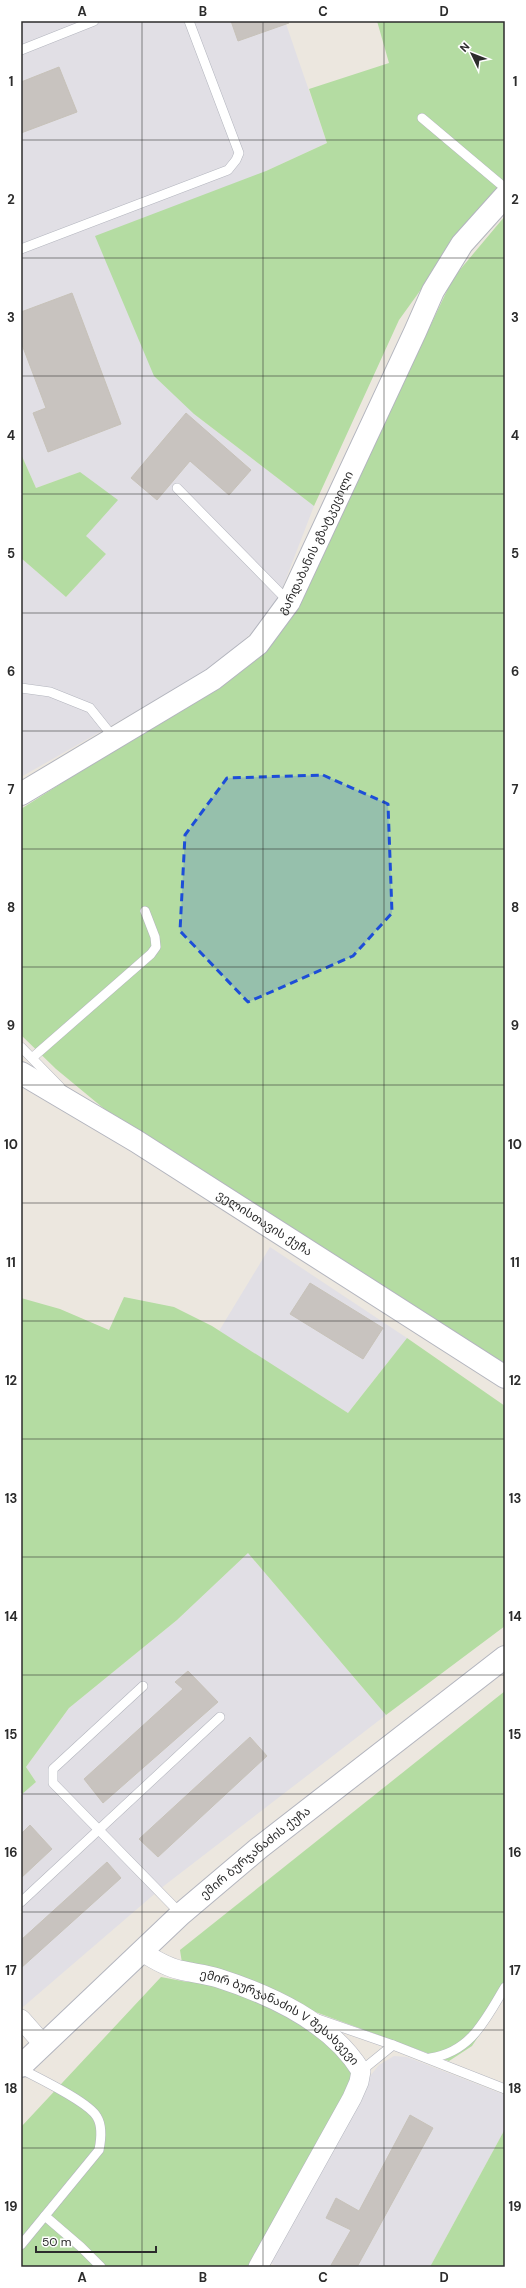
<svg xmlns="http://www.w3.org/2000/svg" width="526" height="2288" font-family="'DM Sans','Noto Sans Georgian',sans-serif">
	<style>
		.industrial { fill: #e1dfe5 }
		.green { fill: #b4dca2 }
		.building { fill: #c8c3bf; stroke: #c7c2b9 }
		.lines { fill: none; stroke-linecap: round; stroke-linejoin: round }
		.service-casing { stroke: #b3b5be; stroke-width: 10 }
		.minor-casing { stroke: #b3b5be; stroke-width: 20 }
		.tertiary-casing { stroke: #b3b5be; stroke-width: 24 }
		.secondary-casing { stroke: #b3b5be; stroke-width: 24 }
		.service { stroke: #fff; stroke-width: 9 }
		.minor { stroke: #fff; stroke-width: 19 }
		.tertiary { stroke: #fff; stroke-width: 22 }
		.secondary { stroke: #fff; stroke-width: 22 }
		.marked { fill: #1d4ed8; fill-opacity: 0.2; stroke: #1d4ed8; stroke-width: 3; stroke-dasharray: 8 5; stroke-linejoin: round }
		.grid { fill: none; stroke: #2c2c2c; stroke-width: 1; stroke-opacity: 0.55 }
		.labels { text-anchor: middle; stroke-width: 4; stroke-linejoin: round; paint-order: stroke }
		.street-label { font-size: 12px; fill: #2c2c2c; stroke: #fff }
		.neatline { fill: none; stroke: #2c2c2c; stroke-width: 1.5 }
		.grid-label { font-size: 13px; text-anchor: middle; font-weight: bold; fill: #2c2c2c }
	</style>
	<rect width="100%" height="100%" fill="#ece7df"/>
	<g class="industrial">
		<path d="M21 21H285L327 143 266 171 194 414 314 506 277 602 264 621 227 656 191 680 21 777V558L66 597 106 554 85 536 80 472 36 488 21 454Z"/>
		<path d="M270 1247 407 1338 348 1413 219 1331Z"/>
		<path d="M248 1553 386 1715 165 1885 23 2007 21 2005V1795L36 1782 26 1767 69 1708 177 1620Z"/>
		<path d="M394 2056 407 2057 505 2095V2129L430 2267H278L269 2262 366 2081 379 2065Z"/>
	</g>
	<g class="green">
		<path d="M377 21H505V183L466 227 399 320 314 506 194 414 154 376 95 236 266 171 327 143 309 89 389 63Z"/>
		<path d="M505 216V1366L131 1131 56 1069 21 1035V809L173 712 229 681 266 652 299 602 453 278Z"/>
		<path d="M21 454 36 488 80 472 118 500 86 536 106 554 66 597 21 558Z"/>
		<path d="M124 1297 174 1307 212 1326 348 1413 407 1338 505 1406V1626L386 1715 248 1553 177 1620 69 1708 26 1767 36 1782 21 1795V1298L60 1309 109 1330Z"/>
		<path d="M505 1691V1996L472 2046 449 2061 182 1963 180 1950Z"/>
		<path d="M161 1977 187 1982H214L266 2002 300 2023 343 2056 353 2076 349 2089 251 2267H21V2127Z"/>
		<path d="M505 2129V2267H430Z"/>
	</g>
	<g class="building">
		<path d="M231 21H288L289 23 238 41Z"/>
		<path d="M59 67 77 112 21 133V82Z"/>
		<path d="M72 293 121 424 48 452 33 413 46 408 21 342V312Z"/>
		<path d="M186 413 251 470 229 495 190 461 157 500 131 478Z"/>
		<path d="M310 1283 383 1328 363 1359 290 1314Z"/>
		<path d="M188 1671 218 1702 103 1803 84 1779 183 1689 175 1682Z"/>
		<path d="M250 1737 267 1756 158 1857 139 1839Z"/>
		<path d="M30 1825 52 1849 21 1878V1834Z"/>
		<path d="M107 1862 121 1878 21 1968V1940Z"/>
		<path d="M410 2115 433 2128 357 2267H330L351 2230 326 2218 336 2198 359 2211Z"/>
	</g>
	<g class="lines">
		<defs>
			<g id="service">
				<path d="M21 50 94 21"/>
				<path d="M422 118 505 188"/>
				<path d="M21 249 228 170 236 160 239 153 189 21"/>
				<path d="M177 488 288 601"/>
				<path d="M21 688 50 692 90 708 114 738"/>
				<path d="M21 1047 60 1087"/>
				<path d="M32 1058 151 954 156 947 155 937 145 911"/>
				<path d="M143 1686 53 1769V1783L181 1914"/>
				<path d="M21 1902 220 1717"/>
				<path d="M318 2019 393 2045"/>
				<path d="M430 2058C471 2052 485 2020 505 1987"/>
				<path d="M21 2069C38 2078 89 2102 97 2117 103 2127 101 2140 99 2150L21 2245"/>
				<path d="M361 2071 393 2045 505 2089"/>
				<path d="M45 2216 81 2247 101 2267"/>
			</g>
			<g id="minor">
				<path id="s1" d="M141 1951C153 1959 166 1967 180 1970 192 1973 206 1974 218 1978 271 1995 331 2022 361 2071L359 2082 352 2098 258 2267"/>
				<path d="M21 2019 43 2044"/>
			</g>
			<g id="tertiary">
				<path id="s2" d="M21 1073 136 1141 505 1377"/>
				<path id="s3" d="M21 2066 181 1914 259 1848 505 1657"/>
			</g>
			<g id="secondary">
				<path id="s4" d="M21 794 213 679 258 644 289 602 415 332 433 291 462 244 505 196"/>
			</g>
		</defs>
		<use href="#service" class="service-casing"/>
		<use href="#minor" class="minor-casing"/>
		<use href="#tertiary" class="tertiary-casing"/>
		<use href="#secondary" class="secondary-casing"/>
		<use href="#service" class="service"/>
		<use href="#minor" class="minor"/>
		<use href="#tertiary" class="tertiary"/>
		<use href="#secondary" class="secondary"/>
	</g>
	<path class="marked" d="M323 775 388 804 392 913 353 956 248 1002 180 931 185 835 227 778Z"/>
	<path class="grid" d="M142 21V2267M263 21V2267M384 21V2267M21 140H505M21 258H505M21 376H505M21 494H505M21 613H505M21 731H505M21 849H505M21 967H505M21 1085H505M21 1203H505M21 1321H505M21 1439H505M21 1557H505M21 1675H505M21 1794H505M21 1912H505M21 2030H505M21 2148H505"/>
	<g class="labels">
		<g class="street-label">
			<text dy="4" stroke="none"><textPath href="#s4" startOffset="398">გარდაბანის გზატკეცილი</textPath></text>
			<text dy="4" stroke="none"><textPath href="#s2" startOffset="286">ველისთავის ქუჩა</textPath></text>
			<text dy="4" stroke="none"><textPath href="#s3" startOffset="317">ემირ ბურჯანაძის ქუჩა</textPath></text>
			<text dy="4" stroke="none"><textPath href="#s1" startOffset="156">ემირ ბურჯანაძის V შესახვევი</textPath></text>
		</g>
	</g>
	<rect width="526" height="2288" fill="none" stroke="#ffffff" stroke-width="44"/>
	<g transform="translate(472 54) rotate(313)" stroke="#ffffff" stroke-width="3" paint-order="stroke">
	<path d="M0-3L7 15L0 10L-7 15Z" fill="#2c2c2c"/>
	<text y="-6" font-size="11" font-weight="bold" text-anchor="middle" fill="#2c2c2c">N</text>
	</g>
	<path d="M36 2246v6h120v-6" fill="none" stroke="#2c2c2c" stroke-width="2"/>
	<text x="42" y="2246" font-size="12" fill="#2c2c2c" stroke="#ffffff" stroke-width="3" paint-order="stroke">50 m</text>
	<rect x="22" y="22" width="482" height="2244" class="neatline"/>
	<g class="grid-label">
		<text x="82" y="16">A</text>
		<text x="203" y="16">B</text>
		<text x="323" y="16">C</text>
		<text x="444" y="16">D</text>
		<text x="11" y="86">1</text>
		<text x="515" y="86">1</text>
		<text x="11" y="204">2</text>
		<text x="515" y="204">2</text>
		<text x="11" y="322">3</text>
		<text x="515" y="322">3</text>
		<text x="11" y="440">4</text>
		<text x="515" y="440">4</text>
		<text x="11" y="558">5</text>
		<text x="515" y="558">5</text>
		<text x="11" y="676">6</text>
		<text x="515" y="676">6</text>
		<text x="11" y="794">7</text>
		<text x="515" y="794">7</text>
		<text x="11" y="912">8</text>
		<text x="515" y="912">8</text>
		<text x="11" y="1030">9</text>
		<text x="515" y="1030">9</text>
		<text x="11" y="1149">10</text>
		<text x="515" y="1149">10</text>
		<text x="11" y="1267">11</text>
		<text x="515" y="1267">11</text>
		<text x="11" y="1385">12</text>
		<text x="515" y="1385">12</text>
		<text x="11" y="1503">13</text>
		<text x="515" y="1503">13</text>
		<text x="11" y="1621">14</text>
		<text x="515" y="1621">14</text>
		<text x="11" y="1739">15</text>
		<text x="515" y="1739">15</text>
		<text x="11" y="1857">16</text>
		<text x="515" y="1857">16</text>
		<text x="11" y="1975">17</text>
		<text x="515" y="1975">17</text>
		<text x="11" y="2093">18</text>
		<text x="515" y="2093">18</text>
		<text x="11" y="2211">19</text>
		<text x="515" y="2211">19</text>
		<text x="82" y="2282">A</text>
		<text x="203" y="2282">B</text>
		<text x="323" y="2282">C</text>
		<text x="444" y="2282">D</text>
	</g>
</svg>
